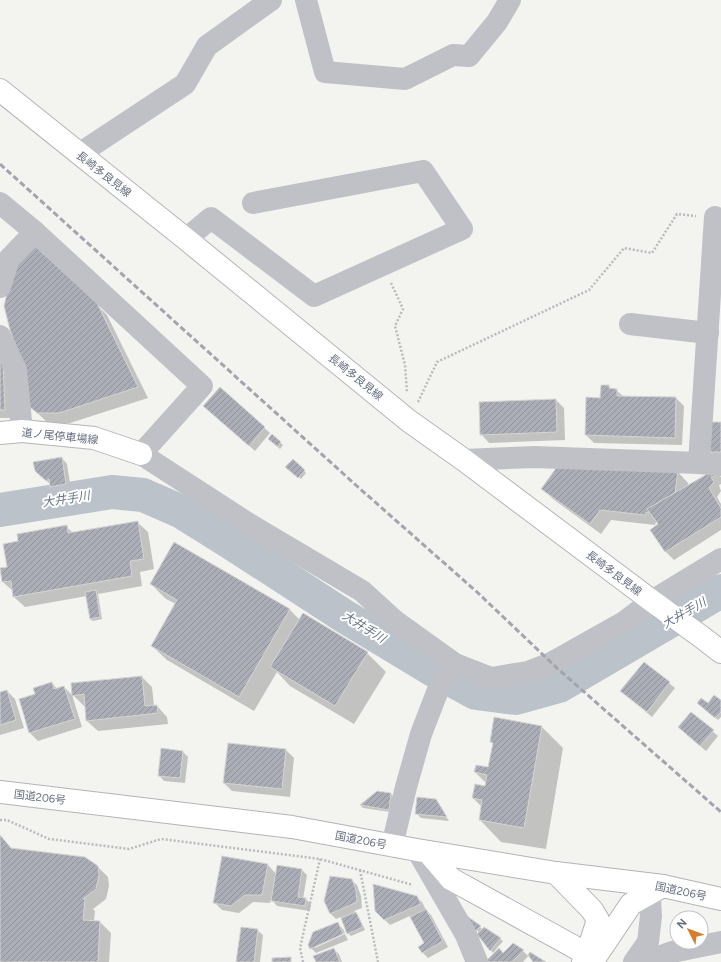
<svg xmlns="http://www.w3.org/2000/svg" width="721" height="962" font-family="Figtree,'Noto Sans JP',sans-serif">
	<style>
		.shadow { fill: #0003 }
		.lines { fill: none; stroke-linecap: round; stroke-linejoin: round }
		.river { stroke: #bbc2ca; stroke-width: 34 }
		.building { fill: url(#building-hatch); stroke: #d5d5d3 }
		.major-casing { stroke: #b3b5b9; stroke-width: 24 }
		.highway-casing { stroke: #b2b4b8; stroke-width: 24 }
		.path { stroke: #b9babd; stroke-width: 2.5; stroke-dasharray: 2 2; stroke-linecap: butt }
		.minor { stroke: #bfc1c6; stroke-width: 22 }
		.major { stroke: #fff; stroke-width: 22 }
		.highway { stroke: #fff; stroke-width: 22 }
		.rail { stroke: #a2a5ac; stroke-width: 3; stroke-dasharray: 6 3; stroke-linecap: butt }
		.labels { text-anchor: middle; stroke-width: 4; stroke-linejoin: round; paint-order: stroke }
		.street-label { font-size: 11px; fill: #656d7f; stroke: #fff }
		.water-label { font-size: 12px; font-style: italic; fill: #657484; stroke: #fff }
	</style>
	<defs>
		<pattern id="building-hatch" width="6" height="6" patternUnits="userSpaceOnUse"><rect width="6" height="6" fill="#abaeb6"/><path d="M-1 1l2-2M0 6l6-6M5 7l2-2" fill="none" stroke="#8f9299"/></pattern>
	</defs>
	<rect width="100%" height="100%" fill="#f3f4f0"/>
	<g class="shadow">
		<path d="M96 304 107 315 148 398 70 423H48L31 407 26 370Z"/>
		<path d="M0 363 10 371 12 418H0Z"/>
		<path d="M608 386 612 389 616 390 624 397 676 398 684 406 682 445 594 443 586 435 601 399Z"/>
		<path d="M220 388 270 433 255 451 210 411Z"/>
		<path d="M556 400 564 408 565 440 489 443 481 434Z"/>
		<path d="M721 423V457H716L711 452Z"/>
		<path d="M272 436 283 445 280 449 270 439Z"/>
		<path d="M62 458 67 464 71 489 56 491 51 486 50 484 41 476Z"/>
		<path d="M293 460 306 473 301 479 287 467Z"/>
		<path d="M714 471 721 477V484L719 485 721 491 717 497 721 504V530L674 560 666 552 652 531 660 524 658 522H656L655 525 611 520 601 534 553 499 542 489 678 472 688 483V486Z"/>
		<path d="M137 522 148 532 154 569 140 572 142 586 98 594 102 619 93 621 90 619 87 596 25 607 14 597V592L3 582 8 568 19 542 66 526 73 533Z"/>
		<path d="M151 584 290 610 300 620 367 653 386 672 354 724 290 686 277 672 254 711 167 660 152 646 176 604 166 599Z"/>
		<path d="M644 663 675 688 652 717 627 696Z"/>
		<path d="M142 677 152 687 154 706H157L167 717 168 724 98 731 87 721 86 706H84L73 695Z"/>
		<path d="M52 683 57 689 64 687 72 695 82 727 38 741 30 733 20 700 36 695Z"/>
		<path d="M7 691 15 699 24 728 0 735V693Z"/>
		<path d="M721 702V717L718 720 701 705Z"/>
		<path d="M691 713 718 736 706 751 685 733Z"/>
		<path d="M542 727 563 748 546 849 501 842 480 820 482 807 473 798 486 787V783L475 772 489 768 494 744 491 742Z"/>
		<path d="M228 744 286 750 294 758 290 797 232 791 224 783Z"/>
		<path d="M162 749 183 752 188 757 185 783 164 781 159 775Z"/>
		<path d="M377 792 391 794 393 796 391 812 363 808 361 806Z"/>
		<path d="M437 804 449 821 421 818 416 813Z"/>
		<path d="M0 836 12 849 97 866 108 877 109 886 106 899 93 909 95 911 94 922H100L111 933 109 962H0Z"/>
		<path d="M268 865 276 874 277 866 302 870 307 875 303 899H306L311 904 310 911 277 906 271 899 270 903 253 902 239 913 222 910 214 902Z"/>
		<path d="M351 880 357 885 361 896 362 908 354 911 358 915 365 930 351 936 348 933 341 917 336 919 331 914 325 901Z"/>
		<path d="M416 897 422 902 426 910 431 915 448 947 428 958 423 953 420 947 426 944 410 916 390 925 376 911Z"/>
		<path d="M338 924 343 929 345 933 315 945V948L345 934 348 940 316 953 311 948Z"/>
		<path d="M480 927 483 930 484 928 503 941 493 953 477 930Z"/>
		<path d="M257 930 263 935 260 962H237Z"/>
		<path d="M513 944 523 951 528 956 531 954 544 962H535L529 955 523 962H489L503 954Z"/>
		<path d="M333 949 339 954 342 962H317Z"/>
	</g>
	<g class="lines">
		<path class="river" d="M0 510 112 492 143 495 182 512 230 542 344 616 430 668 476 693 516 698 559 686 721 591"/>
	</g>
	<g class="building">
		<path d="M37 247 97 303 138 387 59 413H37L30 407 25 370 10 330 4 306 13 268 29 249Z"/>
		<path d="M0 362H3L5 410H0Z"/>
		<path d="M601 385H609V388L617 389V396L676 397 675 438 585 435 586 397 600 398Z"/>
		<path d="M220 387 265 427 249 446 203 406Z"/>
		<path d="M556 399 557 432 480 435 479 402Z"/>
		<rect x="710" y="422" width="11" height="30"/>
		<path d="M272 434 281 442 278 447 268 439Z"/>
		<path d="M62 457 66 484 50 487 49 479 46 481 35 471 33 462Z"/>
		<path d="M293 459 305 470 298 478 285 467Z"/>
		<path d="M557 467 678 471 672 515 646 512 645 515 600 510 590 524 541 489Z"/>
		<path d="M714 470 719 474 711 477 714 482 709 488 721 508V517L665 552 650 530 658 524 647 509Z"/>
		<path d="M138 521 144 559 130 561 132 576 13 597 11 581 2 582 0 568 7 567 3 544 18 541 17 534 67 525 68 533Z"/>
		<path d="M174 542 290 609 239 697 151 646 177 600 150 584Z"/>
		<path d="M96 590 100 617 90 619 85 592Z"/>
		<path d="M303 613 368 652 335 706 270 667Z"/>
		<path d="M644 662 670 682 647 712 620 691Z"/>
		<path d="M142 676 145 706 157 705 158 713 86 721 84 694 72 696 71 683Z"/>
		<path d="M52 682 54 689 64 686 75 719 29 733 19 699 35 694 33 688Z"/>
		<path d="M7 690 16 720 0 725V692Z"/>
		<path d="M714 695 721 700V712L715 718 697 703 701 698 708 703Z"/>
		<path d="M691 712 714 730 700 746 678 727Z"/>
		<path d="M494 717 542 726 524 828 479 820 482 800 472 798 475 784 485 786 487 775 474 772 476 765 488 767 493 743 490 742Z"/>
		<path d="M228 743 286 749 282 789 223 783Z"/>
		<path d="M161 748 183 751 180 778 158 776Z"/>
		<path d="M377 791 391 793 389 810 360 805Z"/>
		<path d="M417 797 436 799 447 817 415 814Z"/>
		<path d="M0 835 11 848 85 857 98 866 99 875 96 889 83 899H85L83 920 100 921 98 962H0Z"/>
		<path d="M222 856 268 864 262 895H245L231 906 213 903Z"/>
		<path d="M277 865 302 869 298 897 306 898 305 906 271 901Z"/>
		<path d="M330 876 352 879 356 890 357 902 330 914 324 901Z"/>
		<path d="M373 884 417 896 421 904 384 920 375 911Z"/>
		<path d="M426 909 443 941 422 953 418 947 424 943 410 917Z"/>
		<path d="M356 912 363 927 347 934 341 918Z"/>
		<path d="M467 916 481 926 476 931Z"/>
		<path d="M338 922 343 934 310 949 308 945 313 932Z"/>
		<path d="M241 927 258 929 254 962H236Z"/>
		<path d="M484 927 501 938 490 951 477 934Z"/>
		<path d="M513 943 524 950 512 962H488L487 960 499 948 503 953Z"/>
		<path d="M334 948 340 962H316L313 956Z"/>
		<path d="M530 952 546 962H533L528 955Z"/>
		<path d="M291 957V962H272V958Z"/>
	</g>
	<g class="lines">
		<defs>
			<g id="major">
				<path d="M0 90 186 239 409 421 464 460 652 601 703 638 721 652"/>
				<path d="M0 433 22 431 94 438 141 454"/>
			</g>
			<g id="highway">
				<path d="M0 792 292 827 417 850 556 873 663 886 721 899"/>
				<path d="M428 852 451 879 587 954 583 962"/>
				<path d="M556 873 592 910 598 920 587 954"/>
				<path d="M592 962 631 904 663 886"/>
			</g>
		</defs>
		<use href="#major" class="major-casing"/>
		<use href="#highway" class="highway-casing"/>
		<g class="path">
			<path d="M391 283 403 309 395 326 405 365 407 392"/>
			<path d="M418 402 437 362 589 290 624 248 652 253 677 214 696 216"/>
			<path d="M0 820H7L49 839 129 849 161 839 320 859 413 885"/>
			<path d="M360 870 378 962"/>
			<path d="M303 962 300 948 320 859"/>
		</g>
		<g class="minor">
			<path d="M306 0 325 72 405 79 453 55 469 56 497 22 510 0"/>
			<path d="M79 154 185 84 207 46 271 0"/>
			<path d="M0 203 35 232 202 386 141 454 249 524 362 591 395 621 455 664 491 678 528 672 551 663 624 622 652 601 721 559"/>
			<path d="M186 239 211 218 314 296 462 229 423 171 253 203"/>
			<path d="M0 287 9 259 35 232"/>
			<path d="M630 324 708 333"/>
			<path d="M0 336 16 370 22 431"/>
			<path d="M464 460 534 457 699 463 721 465"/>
			<path d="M699 463 715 217"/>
			<path d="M392 846 406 787 421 734 438 690 455 664"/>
			<path d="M417 850 466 935 477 962"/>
			<path d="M632 884 650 899 651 916 648 942 634 962"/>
			<path d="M645 962 672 952 721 942"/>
		</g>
		<use href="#major" class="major"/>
		<use href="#highway" class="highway"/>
		<path class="rail" d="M0 164 358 487 477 592 558 669 721 812"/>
	</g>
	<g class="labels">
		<g class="street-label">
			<text transform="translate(104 174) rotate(38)" y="4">長崎多良見線</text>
			<text transform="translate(356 377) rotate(39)" y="4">長崎多良見線</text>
			<text transform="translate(60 436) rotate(6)" y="4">道ノ尾停車場線</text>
			<text transform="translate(614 573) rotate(37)" y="4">長崎多良見線</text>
			<text transform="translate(40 797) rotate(7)" y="4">国道206号</text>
			<text transform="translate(361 840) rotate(11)" y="4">国道206号</text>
			<text transform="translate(681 891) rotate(12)" y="4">国道206号</text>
		</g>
		<g class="water-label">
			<text transform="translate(66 499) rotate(-9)" y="4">大井手川</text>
			<text transform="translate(684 613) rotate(-30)" y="4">大井手川</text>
			<text transform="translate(364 627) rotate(32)" y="4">大井手川</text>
		</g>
	</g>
	<g transform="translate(689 930) rotate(312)"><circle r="19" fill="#ffffff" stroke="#c1c5cc"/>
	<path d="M0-3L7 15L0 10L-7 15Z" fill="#d67e2e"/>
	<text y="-6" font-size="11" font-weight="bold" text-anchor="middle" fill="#656d7f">N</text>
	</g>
</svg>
